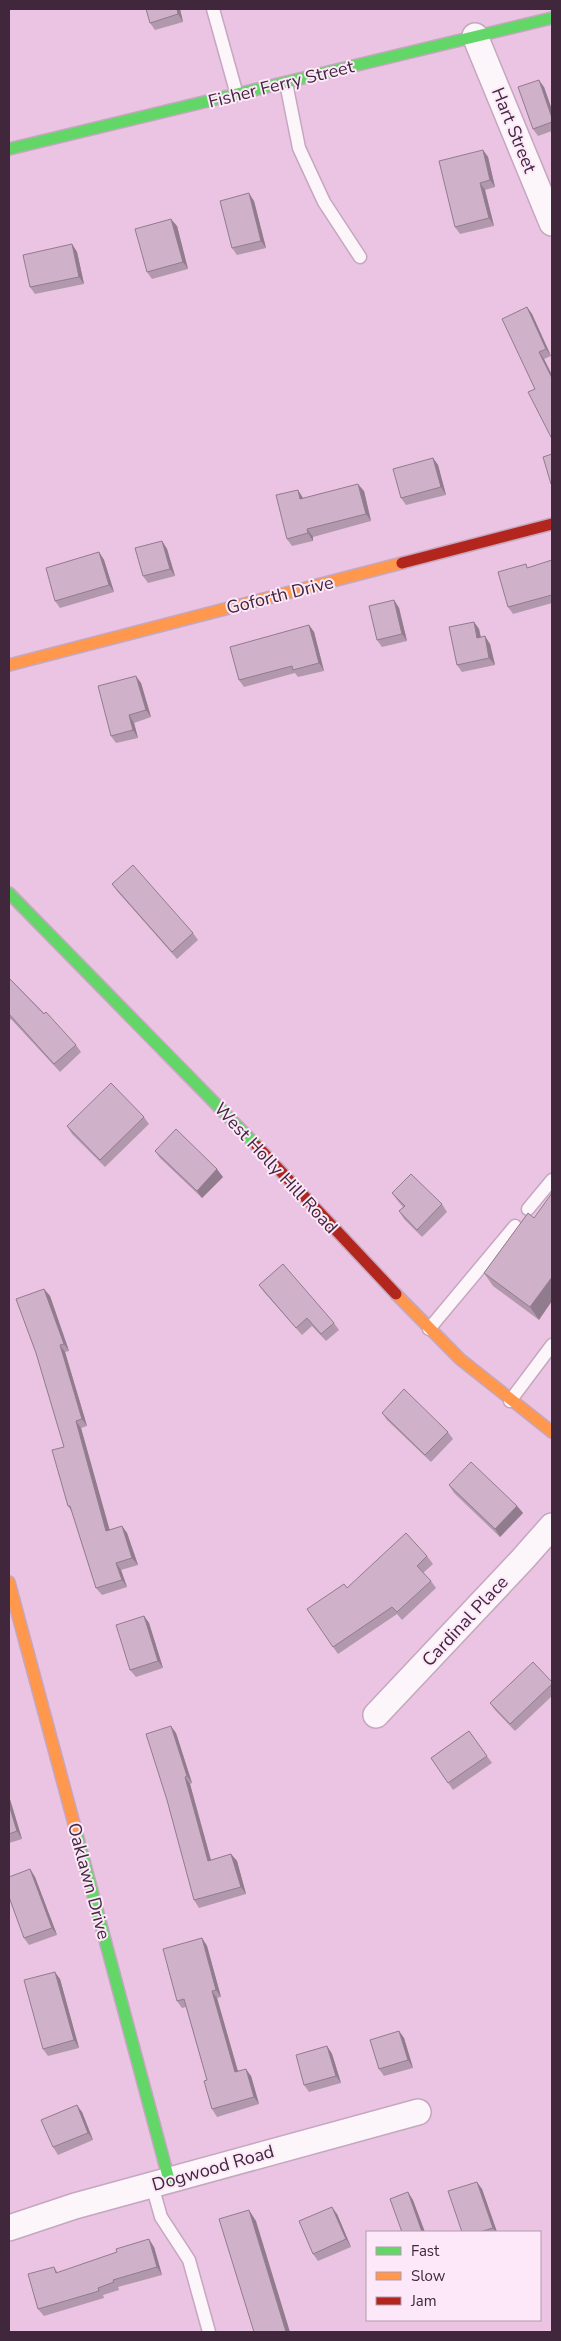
<svg xmlns="http://www.w3.org/2000/svg" width="561" height="2341" font-family="'Nunito Sans',sans-serif">
	<style>
		.lines { fill: none; stroke-linecap: round; stroke-linejoin: round }
		.lane-casing { stroke: #c5a7bf; stroke-width: 15 }
		.street-casing { stroke: #c5a7bf; stroke-width: 28 }
		.fast-casing { stroke: #c5a7bf; stroke-width: 14 }
		.slow-casing { stroke: #c5a7bf; stroke-width: 14 }
		.jam-casing { stroke: #c5a7bf; stroke-width: 14 }
		.lane { stroke: #fcf6fb; stroke-width: 12 }
		.street { stroke: #fcf6fb; stroke-width: 25 }
		.fast { stroke: #63d668; stroke-width: 11 }
		.slow { stroke: #ff974d; stroke-width: 11 }
		.jam { stroke: #b3261e; stroke-width: 11 }
		.wall { fill: #b298ad }
		.shaded-wall { fill: #917c8d }
		.building { fill: #cfb1c9; stroke: #917c8d }
		.labels { text-anchor: middle; stroke-width: 4; stroke-linejoin: round; paint-order: stroke }
		.street-label { font-size: 18px; fill: #41273c; stroke: #fde8f9 }
	</style>
	<rect width="100%" height="100%" fill="#eac4e2"/>
	<g class="lines">
		<defs>
			<g id="lane">
				<path d="M213 9 237 95"/>
				<path d="M286 83 299 148 324 202 360 257"/>
				<path d="M528 1209 552 1180"/>
				<path d="M429 1329 515 1226"/>
				<path d="M510 1401 552 1345"/>
				<path d="M152 2185 161 2217 189 2260 209 2332"/>
			</g>
			<g id="street">
				<path d="M475 36 552 223"/>
				<path d="M376 1715 522 1560 552 1526"/>
				<path d="M9 2228 75 2206 418 2112"/>
			</g>
			<g id="fast">
				<path d="M9 149 552 18"/>
				<path d="M9 893 257 1146"/>
				<path d="M76 1831 169 2180"/>
			</g>
			<g id="slow">
				<path d="M9 665 402 563"/>
				<path d="M396 1294 460 1359 552 1432"/>
				<path d="M9 1582 76 1831"/>
			</g>
			<g id="jam">
				<path d="M402 563 552 524"/>
				<path d="M257 1146 396 1294"/>
			</g>
		</defs>
		<use href="#lane" class="lane-casing"/>
		<use href="#street" class="street-casing"/>
		<use href="#fast" class="fast-casing"/>
		<use href="#slow" class="slow-casing"/>
		<use href="#jam" class="jam-casing"/>
		<use href="#lane" class="lane"/>
		<use href="#street" class="street"/>
		<use href="#fast" class="fast"/>
		<use href="#slow" class="slow"/>
		<use href="#jam" class="jam"/>
	</g>
	<g class="wall">
		<path d="M180 9 183 22 155 30 150 23Z"/>
		<path d="M544 87 552 110V131L538 136 533 129Z"/>
		<path d="M483 150 488 157 495 187 485 190 494 226 460 234 455 227Z"/>
		<path d="M254 201 266 248 237 255 232 248Z"/>
		<path d="M177 226 188 269 152 279 147 272Z"/>
		<path d="M72 244 77 252 84 284 35 294 30 287Z"/>
		<path d="M527 307 532 314 551 356 544 359 552 375V439L535 389Z"/>
		<path d="M433 458 438 465 446 495 406 505 401 498Z"/>
		<path d="M298 490 303 499 364 491 371 521 313 537V541L292 546 287 539Z"/>
		<path d="M162 541 167 549 175 576 148 583 143 576Z"/>
		<path d="M99 552 104 560 114 592 60 608 55 601Z"/>
		<path d="M552 560V603L513 614 508 607 528 568Z"/>
		<path d="M394 600 399 608 407 641 382 647 377 640Z"/>
		<path d="M474 622 479 629 481 637 490 644 495 665 462 672 457 665Z"/>
		<path d="M309 625 314 632 324 671 298 677 295 673 244 687 239 680Z"/>
		<path d="M141 683 151 717 134 723 138 738 116 743 111 736Z"/>
		<path d="M112 884 193 933 198 940 177 959 117 891Z"/>
		<path d="M9 978 76 1045 81 1052 60 1072 11 1019 9 1021Z"/>
		<path d="M144 1117 149 1124 105 1167 72 1134 67 1126Z"/>
		<path d="M155 1151 223 1177 202 1198 160 1158Z"/>
		<path d="M392 1193 442 1204 447 1212 422 1237 404 1219 399 1211 403 1207 397 1200Z"/>
		<path d="M528 1213 539 1320 493 1286 484 1273Z"/>
		<path d="M259 1285 334 1323 339 1330 326 1341 312 1326 302 1335 264 1292Z"/>
		<path d="M44 1289 50 1296 69 1351 65 1352 87 1426 81 1428 109 1530 122 1526 127 1533 138 1565 121 1570 127 1587 102 1595 96 1588 72 1512 68 1506 64 1447Z"/>
		<path d="M382 1413 448 1432 453 1439 431 1462 387 1420Z"/>
		<path d="M449 1485 517 1506 523 1513 500 1537 454 1493Z"/>
		<path d="M427 1556 433 1564 423 1573 431 1581 436 1588 402 1620 397 1614 338 1654 333 1647 347 1588Z"/>
		<path d="M144 1616 149 1623 163 1668 136 1677 130 1670Z"/>
		<path d="M552 1682V1696L515 1731 495 1710 490 1703Z"/>
		<path d="M469 1731 492 1763 453 1790 431 1758Z"/>
		<path d="M176 1733 192 1783 190 1784 211 1860 231 1854 237 1861 246 1894 199 1908 194 1900Z"/>
		<path d="M9 1796 22 1839 9 1843Z"/>
		<path d="M30 1869 35 1877 57 1935 29 1945 24 1938Z"/>
		<path d="M202 1938 207 1946 221 1997 217 1998 238 2071 251 2076 259 2104 217 2117 212 2109 207 2080 186 2007 182 2008 177 2001Z"/>
		<path d="M60 1979 79 2048 48 2056 43 2049Z"/>
		<path d="M399 2031 404 2038 413 2068 384 2076 379 2069Z"/>
		<path d="M327 2046 332 2054 341 2083 309 2092 304 2085Z"/>
		<path d="M82 2112 93 2140 58 2155 53 2147Z"/>
		<path d="M482 2189 497 2232H462Z"/>
		<path d="M337 2214 351 2247 318 2261 313 2254Z"/>
		<path d="M154 2247 162 2275 118 2287 119 2290 103 2295 104 2298 44 2316 38 2309 54 2267 58 2273Z"/>
	</g>
	<g class="shaded-wall">
		<path d="M177 9H180L183 22 178 14Z"/>
		<path d="M539 80 544 87 552 110V118Z"/>
		<path d="M483 150 488 157 495 187 490 180Z"/>
		<path d="M480 183 485 190 494 226 489 218Z"/>
		<path d="M249 193 254 201 266 248 261 241Z"/>
		<path d="M171 219 177 226 188 269 183 262Z"/>
		<path d="M72 244 77 252 84 284 79 277Z"/>
		<path d="M527 307 532 314 551 356 546 349Z"/>
		<path d="M539 352 544 359 552 375V378Z"/>
		<path d="M433 458 438 465 446 495 441 487Z"/>
		<path d="M358 484 364 491 371 521 366 514Z"/>
		<path d="M298 490 303 498 305 507 300 499Z"/>
		<path d="M307 529 313 537V541L308 533Z"/>
		<path d="M162 541 167 549 175 576 170 569Z"/>
		<path d="M99 552 104 560 114 592 109 585Z"/>
		<path d="M394 600 399 608 407 641 402 634Z"/>
		<path d="M474 622 479 629 482 645 477 638Z"/>
		<path d="M309 625 314 632 324 671 319 663Z"/>
		<path d="M485 636 490 644 495 665 489 658Z"/>
		<path d="M136 676 141 683 151 717 146 710Z"/>
		<path d="M129 715 134 723 138 738 133 730Z"/>
		<path d="M217 1169 223 1177 202 1198 197 1191Z"/>
		<path d="M552 1277V1301L539 1320 530 1307Z"/>
		<path d="M44 1289 50 1296 69 1351 64 1344Z"/>
		<path d="M60 1345 65 1352 87 1426 82 1419Z"/>
		<path d="M76 1421 81 1428 112 1538 106 1531Z"/>
		<path d="M517 1506 523 1513 500 1537 495 1529Z"/>
		<path d="M122 1526 127 1533 138 1565 132 1558Z"/>
		<path d="M116 1563 121 1570 127 1587 122 1580Z"/>
		<path d="M144 1616 149 1623 163 1668 158 1661Z"/>
		<path d="M171 1726 176 1733 192 1783 187 1776Z"/>
		<path d="M185 1777 190 1784 213 1868 208 1861Z"/>
		<path d="M9 1796 22 1839 17 1831 9 1805Z"/>
		<path d="M231 1854 237 1861 246 1894 241 1887Z"/>
		<path d="M30 1869 35 1877 57 1935 52 1928Z"/>
		<path d="M202 1938 207 1946 221 1997 216 1990Z"/>
		<path d="M55 1972 60 1979 79 2048 74 2040Z"/>
		<path d="M212 1991 217 1998 240 2079 235 2072Z"/>
		<path d="M399 2031 404 2038 413 2068 408 2060Z"/>
		<path d="M327 2046 332 2054 341 2083 336 2076Z"/>
		<path d="M246 2069 251 2076 259 2104 254 2097Z"/>
		<path d="M77 2105 82 2112 93 2140 88 2133Z"/>
		<path d="M477 2182 482 2189 497 2232H496L493 2228Z"/>
		<path d="M408 2192 413 2200 425 2232H422Z"/>
		<path d="M332 2207 337 2214 351 2247 346 2239Z"/>
		<path d="M249 2210 256 2221 290 2332H286Z"/>
		<path d="M149 2239 154 2247 162 2275 157 2267Z"/>
	</g>
	<g class="building">
		<path d="M146 9H177L178 14 150 23Z"/>
		<path d="M539 80 552 118V122L533 129 518 87Z"/>
		<path d="M483 150 490 180 480 183 489 218 455 227 439 161Z"/>
		<path d="M249 193 261 241 232 248 220 201Z"/>
		<path d="M171 219 183 262 147 272 135 229Z"/>
		<path d="M72 244 79 277 30 287 23 255Z"/>
		<path d="M527 307 546 349 539 352 552 378V439L528 392 535 389 502 319Z"/>
		<path d="M552 454V484H551L543 457Z"/>
		<path d="M433 458 441 487 401 498 393 469Z"/>
		<path d="M358 484 366 514 307 529 308 533 287 539 276 495 298 490 300 499Z"/>
		<path d="M162 541 170 569 143 576 135 548Z"/>
		<path d="M99 552 109 585 55 601 46 568Z"/>
		<path d="M552 560V595L508 607 498 572 526 564 527 568Z"/>
		<path d="M394 600 402 634 377 640 369 606Z"/>
		<path d="M474 622 477 638 485 636 489 658 457 665 449 627Z"/>
		<path d="M309 625 319 663 293 670 292 666 239 680 230 647Z"/>
		<path d="M136 676 146 710 129 715 133 730 111 736 98 686Z"/>
		<path d="M133 865 193 933 172 952 112 884Z"/>
		<path d="M9 978 44 1014 46 1012 76 1045 54 1064 9 1014Z"/>
		<path d="M111 1083 144 1117 100 1160 67 1126Z"/>
		<path d="M176 1129 217 1169 197 1191 155 1151Z"/>
		<path d="M411 1174 442 1204 417 1230 399 1211 405 1206 392 1193Z"/>
		<path d="M552 1193V1277L530 1307 484 1273 528 1213 534 1218Z"/>
		<path d="M283 1264 334 1323 321 1334 307 1318 296 1328 259 1285Z"/>
		<path d="M44 1289 64 1344 60 1345 82 1419 76 1421 106 1531 122 1526 132 1558 116 1563 122 1580 96 1588 70 1506H68L52 1450 64 1447 36 1353 16 1299Z"/>
		<path d="M404 1389 448 1432 425 1455 382 1413Z"/>
		<path d="M471 1462 517 1506 495 1529 449 1485Z"/>
		<path d="M406 1533 427 1556 417 1566 431 1581 397 1612 392 1607 333 1647 307 1609 344 1584 347 1588Z"/>
		<path d="M144 1616 158 1661 130 1670 116 1625Z"/>
		<path d="M533 1662 552 1682V1684L510 1724 490 1703Z"/>
		<path d="M171 1726 187 1776 185 1777 208 1861 231 1854 241 1887 194 1900 167 1800 146 1734Z"/>
		<path d="M469 1731 487 1756 448 1783 431 1758Z"/>
		<path d="M9 1805 17 1831 9 1834Z"/>
		<path d="M30 1869 52 1928 24 1938 9 1897V1877Z"/>
		<path d="M202 1938 216 1990 212 1991 235 2072 246 2069 254 2097 212 2109 204 2081 207 2080 184 1999 177 2001 163 1949Z"/>
		<path d="M55 1972 74 2040 43 2049 24 1980Z"/>
		<path d="M399 2031 408 2060 379 2069 370 2040Z"/>
		<path d="M327 2046 336 2076 304 2085 296 2055Z"/>
		<path d="M77 2105 88 2133 53 2147 41 2120Z"/>
		<path d="M477 2182 493 2228 480 2232H462L448 2191Z"/>
		<path d="M408 2192 422 2232H402L390 2199Z"/>
		<path d="M332 2207 346 2239 313 2254 299 2221Z"/>
		<path d="M249 2210 286 2332H254L219 2219Z"/>
		<path d="M149 2239 157 2267 113 2280 114 2282 98 2288 99 2291 38 2309 28 2274 54 2267 56 2273 117 2252 116 2249Z"/>
	</g>
	<g class="labels">
		<g class="street-label">
			<text transform="translate(281 84) rotate(-14)" y="6">Fisher Ferry Street</text>
			<text transform="translate(514 130) rotate(68)" y="6">Hart Street</text>
			<text transform="translate(280 595) rotate(-14)" y="6">Goforth Drive</text>
			<text transform="translate(276 1168) rotate(47)" y="6">West Holly Hill Road</text>
			<text transform="translate(465 1621) rotate(-47)" y="6">Cardinal Place</text>
			<text transform="translate(89 1881) rotate(75)" y="6">Oaklawn Drive</text>
			<text transform="translate(213 2168) rotate(-16)" y="6">Dogwood Road</text>
		</g>
	</g>
	<rect width="561" height="2341" fill="none" stroke="#41273c" stroke-width="20"/>
	<rect x="366" y="2231" width="175" height="90" fill="#fde8f9" stroke="#b29bad"/>
	<rect x="376" y="2247" width="25" height="8" fill="#63d668" stroke="#b29bad"/>
	<text x="411" y="2256" font-size="15" fill="#41273c">Fast</text>
	<rect x="376" y="2272" width="25" height="8" fill="#ff974d" stroke="#b29bad"/>
	<text x="411" y="2281" font-size="15" fill="#41273c">Slow</text>
	<rect x="376" y="2297" width="25" height="8" fill="#b3261e" stroke="#b29bad"/>
	<text x="411" y="2306" font-size="15" fill="#41273c">Jam</text>
</svg>
